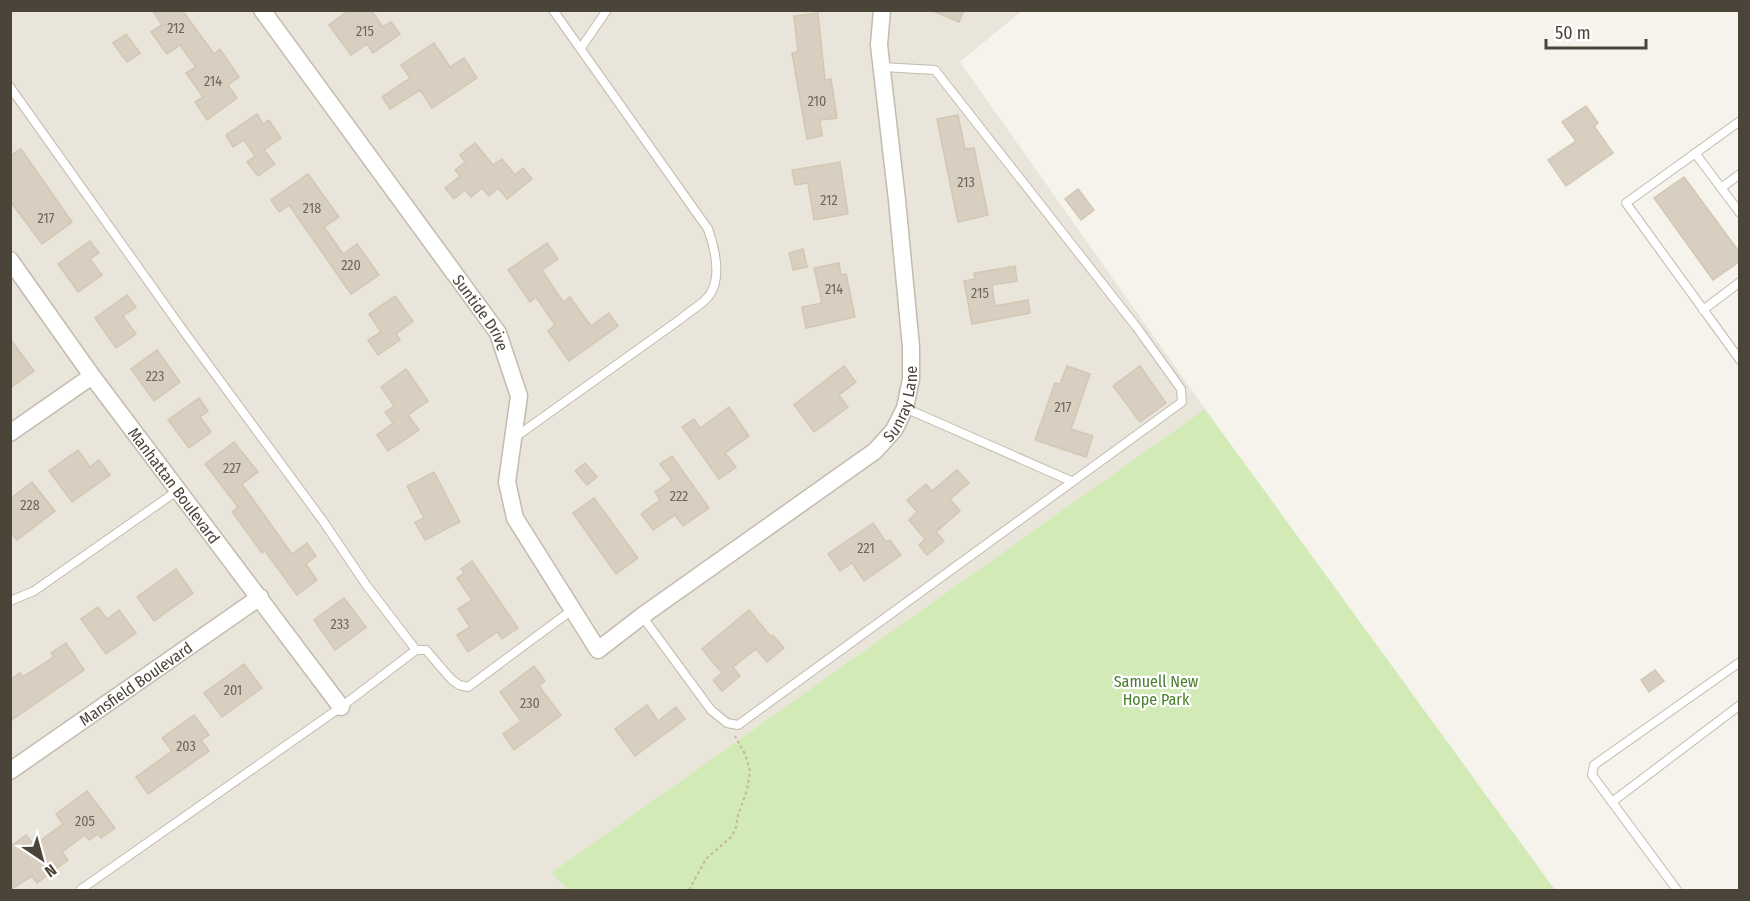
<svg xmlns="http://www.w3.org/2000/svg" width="1750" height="901" font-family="'Fira Sans Condensed',sans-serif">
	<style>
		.residential { fill: #eae5da }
		.green { fill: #d2eab5 }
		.building { fill: #d8cfc1; stroke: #d3c7b4; stroke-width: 1.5 }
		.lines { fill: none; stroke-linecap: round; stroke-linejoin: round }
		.lane-casing { stroke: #c2bbae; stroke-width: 10 }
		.street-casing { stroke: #c2bbae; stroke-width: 19 }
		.path { stroke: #c4b79f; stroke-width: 2; stroke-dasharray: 3 3; stroke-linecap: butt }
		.lane { stroke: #fff; stroke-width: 8 }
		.street { stroke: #fff; stroke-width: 16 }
		.labels { text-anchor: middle; stroke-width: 4.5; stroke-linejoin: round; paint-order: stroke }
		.number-label { font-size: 14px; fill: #6e675b }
		.street-label { font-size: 16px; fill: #4b4439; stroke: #fff }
		.park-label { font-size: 16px; fill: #4a7f2a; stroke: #fff }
	</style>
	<rect width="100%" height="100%" fill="#f6f3ec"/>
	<path class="residential" d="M10 11H1022L960 62 1205 409 551 873 569 890H11Z"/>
	<path class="green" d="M1205 409 1555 890H569L551 873Z"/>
	<g class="building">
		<path d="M152 10H182L214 54 220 49 239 77 228 85 237 98 207 120 195 102 203 97 186 73 196 67 180 45 167 54 151 32 162 25Z"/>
		<path d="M349 10H371L383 27 391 22 400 34 373 53 367 44 351 55 329 25Z"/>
		<path d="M931 10H964L959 22Z"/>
		<path d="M818 13 825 80 831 79 837 118 820 120 822 136 807 139 792 53 798 52 794 16Z"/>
		<path d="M126 34 140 53 127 62 113 43Z"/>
		<path d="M434 43 450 67 464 58 477 78 432 108 420 90 390 109 382 97 410 78 401 65Z"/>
		<path d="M1586 106 1598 123 1594 126 1613 153 1566 186 1548 160 1576 141 1562 122Z"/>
		<path d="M257 114 263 124 269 120 281 138 264 150 275 164 258 176 247 162 255 156 244 140 233 147 226 135Z"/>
		<path d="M958 115 965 149 974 148 988 215 958 222 937 119Z"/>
		<path d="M475 143 493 165 502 159 515 175 523 168 532 179 507 199 498 188 489 196 482 188 471 197 465 190 454 199 445 188 460 176 455 170 465 162 460 155Z"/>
		<path d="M21 149 72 222 42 244 10 201V156Z"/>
		<path d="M840 162 848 214 814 220 808 183 795 185 792 170Z"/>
		<path d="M308 174 339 217 324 227 343 254 357 244 379 275 351 294 289 205 279 212 271 200Z"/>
		<path d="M1684 177 1740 253V261L1713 280 1654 198Z"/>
		<path d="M1078 189 1094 210 1081 220 1065 199Z"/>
		<path d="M90 241 99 253 90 259 102 275 78 292 58 264Z"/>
		<path d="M547 243 558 259 542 270 563 302 570 297 591 326 609 313 618 326 569 361 548 331 555 325 536 297 530 302 508 270Z"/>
		<path d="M803 249 807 267 793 270 789 253Z"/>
		<path d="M839 263 841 275 846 274 855 317 806 328 802 307 822 303 814 268Z"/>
		<path d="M1015 266 1017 281 992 285 995 306 1028 300 1030 313 972 324 964 281 975 279 974 273Z"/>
		<path d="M127 295 136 307 123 316 136 334 116 348 95 318Z"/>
		<path d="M395 296 413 321 396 334 400 340 378 355 368 340 381 332 369 314Z"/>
		<path d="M10 339 34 371 10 388Z"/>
		<path d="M157 350 180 382 154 401 131 369Z"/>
		<path d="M844 366 856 382 839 395 848 407 814 432 794 405Z"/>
		<path d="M1067 366 1090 374 1071 429 1093 436 1086 457 1035 440 1055 383 1060 384Z"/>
		<path d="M1140 366 1166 403 1140 422 1113 386Z"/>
		<path d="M406 369 428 401 408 415 419 430 388 451 377 435 393 423 385 412 394 406 381 387Z"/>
		<path d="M199 398 208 411 200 417 211 432 189 448 168 420Z"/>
		<path d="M729 407 749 436 725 453 736 467 719 479 682 427 694 419 700 428Z"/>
		<path d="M234 442 258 472 242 484 292 554 307 543 316 556 306 564 317 580 297 595 265 551 262 553 232 512 238 507 205 464Z"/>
		<path d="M78 450 90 467 99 460 110 475 72 502 49 471Z"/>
		<path d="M672 456 709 508 683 526 675 515 653 530 641 514 660 500 655 492 672 480 660 464Z"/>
		<path d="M585 463 597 477 587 485 575 471Z"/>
		<path d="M957 470 969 483 950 499 960 511 936 532 944 541 927 555 919 545 925 539 909 520 917 512 907 500 926 484 932 491Z"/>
		<path d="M434 472 460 522 425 540 415 522 424 518 407 486Z"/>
		<path d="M32 482 55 511 17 540 10 532V499Z"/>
		<path d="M594 498 638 558 616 574 573 513Z"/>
		<path d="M873 523 886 542 890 540 901 555 864 581 852 563 840 571 828 554Z"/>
		<path d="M472 561 518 628 502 639 497 632 468 652 457 635 470 627 458 609 472 600 457 578 464 573 461 569Z"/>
		<path d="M176 569 193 593 154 621 137 597Z"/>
		<path d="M344 598 366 627 335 650 314 620Z"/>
		<path d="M98 607 107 619 119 610 136 633 106 654 81 619Z"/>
		<path d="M749 610 771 637 773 635 784 648 767 662 756 649 733 667 740 676 722 691 713 680 722 673 702 649Z"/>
		<path d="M66 643 84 670 10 721V680L20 673 23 677 54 657 51 653Z"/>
		<path d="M244 664 262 688 222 717 204 693Z"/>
		<path d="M534 666 545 681 539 686 561 715 514 750 503 734 521 721 500 692Z"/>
		<path d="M1655 670 1664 681 1649 692 1641 680Z"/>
		<path d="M647 705 658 721 676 707 685 719 635 756 615 729Z"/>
		<path d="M194 715 209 735 201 740 209 751 148 794 136 777 172 751 162 738Z"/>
		<path d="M87 791 115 828 101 838 98 834 89 840 85 835 62 852 68 860 37 883 32 876 10 890V847L26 835 34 845 63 824 56 814Z"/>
	</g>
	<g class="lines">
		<defs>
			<g id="lane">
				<path d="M581 48 607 10"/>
				<path d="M10 87 185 333 323 521 367 586 416 650H426L451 679 459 685 468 687 572 610"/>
				<path d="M1740 121 1626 203 1740 360"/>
				<path d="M1695 153 1740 213"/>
				<path d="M1721 188 1740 174"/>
				<path d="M1703 310 1740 282"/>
				<path d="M905 408 1071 481"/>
				<path d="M514 438 682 318C690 311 701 305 708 297 723 279 715 249 708 229L553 10"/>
				<path d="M10 601 34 591 177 491"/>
				<path d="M642 616 711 710 727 723 738 725 1182 402 1181 389 1138 329 935 70 882 67"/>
				<path d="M1612 802 1592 775 1594 765 1740 662"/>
				<path d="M80 890 341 707 416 650"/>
				<path d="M1677 890 1612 802 1740 705"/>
			</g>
			<g id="street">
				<path id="s1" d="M262 10 498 333 519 396 507 482 515 518 598 650 642 616 875 451 894 430 905 408 911 379V347L897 200 879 45 882 10"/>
				<path id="s2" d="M10 260 92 376 341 707"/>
				<path d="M10 433 92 376"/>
				<path id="s3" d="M10 771 260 597"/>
			</g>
		</defs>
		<use href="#lane" class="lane-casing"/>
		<use href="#street" class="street-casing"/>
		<path class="path" d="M689 890 706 859 732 836 736 827 738 815 747 790 750 771 745 754 735 736"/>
		<use href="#lane" class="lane"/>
		<use href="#street" class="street"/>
	</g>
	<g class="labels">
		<g class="number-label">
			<text x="176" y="33">212</text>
			<text x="365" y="36">215</text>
			<text x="213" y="86">214</text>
			<text x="817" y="106">210</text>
			<text x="966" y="187">213</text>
			<text x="829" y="205">212</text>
			<text x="312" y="213">218</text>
			<text x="46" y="223">217</text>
			<text x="351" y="270">220</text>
			<text x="834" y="294">214</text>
			<text x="980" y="298">215</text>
			<text x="155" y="381">223</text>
			<text x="1063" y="412">217</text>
			<text x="232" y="473">227</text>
			<text x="679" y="501">222</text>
			<text x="30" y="510">228</text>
			<text x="866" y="553">221</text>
			<text x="340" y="629">233</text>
			<text x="233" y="695">201</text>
			<text x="530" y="708">230</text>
			<text x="186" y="751">203</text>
			<text x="85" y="826">205</text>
		</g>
		<g class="street-label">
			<text dy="6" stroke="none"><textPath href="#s1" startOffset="374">Suntide Drive</textPath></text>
			<text dy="6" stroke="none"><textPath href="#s1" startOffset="1143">Sunray Lane</textPath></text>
			<text dy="6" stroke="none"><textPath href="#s2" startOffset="279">Manhattan Boulevard</textPath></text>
			<text dy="6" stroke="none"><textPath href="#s3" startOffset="153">Mansfield Boulevard</textPath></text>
		</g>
		<g class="park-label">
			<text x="1156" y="687">Samuell New<tspan x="1156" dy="18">Hope Park</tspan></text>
		</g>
	</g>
	<rect width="1750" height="901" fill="none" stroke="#4b4439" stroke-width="24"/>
	<g transform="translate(42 859) rotate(144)" stroke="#ffffff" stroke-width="4.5" paint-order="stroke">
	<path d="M0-4.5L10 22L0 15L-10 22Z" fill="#4b4439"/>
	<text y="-9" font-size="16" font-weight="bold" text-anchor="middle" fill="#4b4439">N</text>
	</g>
	<path d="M1546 39v9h100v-9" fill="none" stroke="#4b4439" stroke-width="3"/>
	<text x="1555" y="39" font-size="18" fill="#4b4439" stroke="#ffffff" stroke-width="4.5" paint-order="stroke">50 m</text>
</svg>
